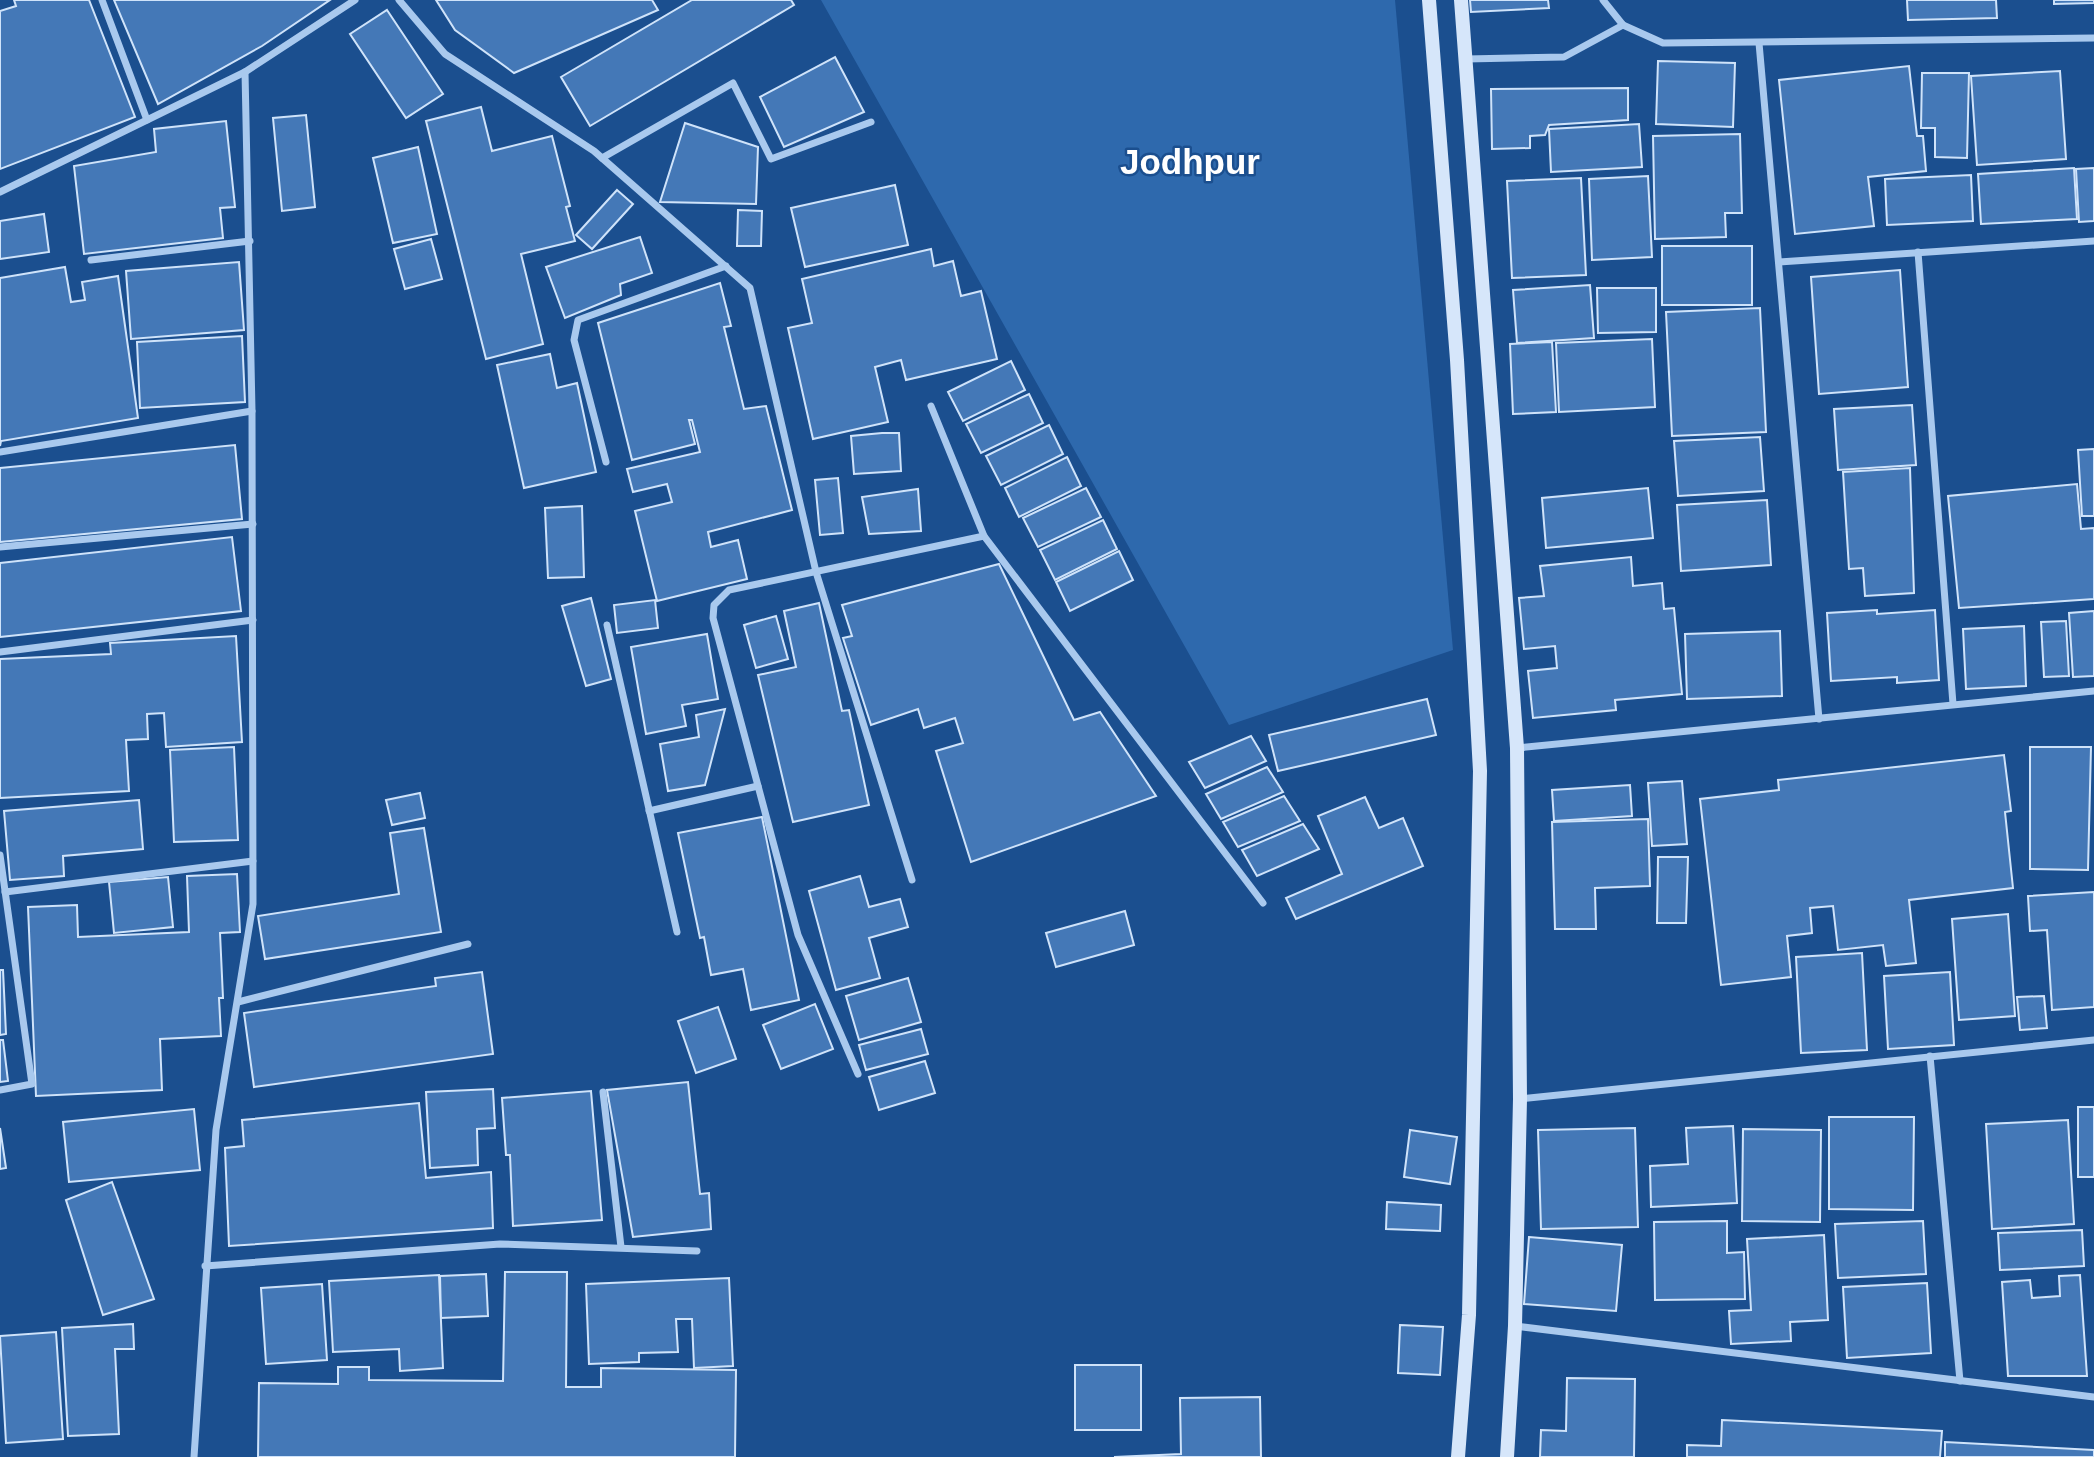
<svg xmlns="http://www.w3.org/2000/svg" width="2094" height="1457" font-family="Helvetica,sans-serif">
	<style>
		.green { fill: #2e69ad }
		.building { fill: #4478b7; stroke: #cfe3fa; stroke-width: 2 }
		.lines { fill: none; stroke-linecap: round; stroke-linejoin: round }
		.street { stroke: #a9c9ee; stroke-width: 7 }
		.secondary { stroke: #d6e6fa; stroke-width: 14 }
		.labels { text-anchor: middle; stroke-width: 5; stroke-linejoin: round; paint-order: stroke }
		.town-label { font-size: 35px; font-weight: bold; fill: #fff; stroke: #1b4f8f }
	</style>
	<rect width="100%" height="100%" fill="#1b4f8f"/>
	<path class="green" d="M821 0H1395L1453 650 1229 725Z"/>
	<g class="building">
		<path d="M14 0H89L135 117 0 169V11L16 6Z"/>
		<path d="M114 0H330L262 46 158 104Z"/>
		<path d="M436 0H652L658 10 514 73 455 30Z"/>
		<path d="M692 0H791L794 5 590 126 561 77Z"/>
		<path d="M1470 0H1548L1549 8 1471 12Z"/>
		<path d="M1907 0H1996L1997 18 1908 20Z"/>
		<path d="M2054 0H2094V3L2054 4Z"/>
		<path d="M387 10 443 94 406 118 350 34Z"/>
		<path d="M835 57 864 112 784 147 760 97Z"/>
		<path d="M1658 61 1735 63 1733 127 1656 124Z"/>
		<path d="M1909 66 1917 136H1923L1926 171 1868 177 1874 226 1795 234 1779 80Z"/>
		<path d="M2060 71 2066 159 1977 165 1971 76Z"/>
		<path d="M1922 73H1969L1967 158 1935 157V128H1921Z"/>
		<path d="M1628 88V120L1549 125 1545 135 1530 136V148L1492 149 1491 89Z"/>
		<path d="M481 107 492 151 552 136 570 206 566 207 575 241 521 254 543 344 486 359 426 121Z"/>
		<path d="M306 115 315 207 282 211 273 118Z"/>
		<path d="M226 121 235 207 220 208 223 238 84 254 74 166 156 152 154 129Z"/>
		<path d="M685 123 758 147 756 204 660 202Z"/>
		<path d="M1639 124 1642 167 1551 172 1549 129Z"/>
		<path d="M1740 134 1742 213H1725L1726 237 1655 239 1653 136Z"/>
		<path d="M418 147 437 234 393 243 373 158Z"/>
		<path d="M2074 168 2077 219 1981 224 1978 174Z"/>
		<path d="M2094 168V221L2079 222 2076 169Z"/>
		<path d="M1971 175 1973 221 1887 225 1885 179Z"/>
		<path d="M1648 176 1652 257 1592 260 1589 179Z"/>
		<path d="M1581 178 1586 275 1512 278 1507 181Z"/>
		<path d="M895 185 908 245 805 267 791 208Z"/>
		<path d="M617 190 633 204 592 249 576 235Z"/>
		<path d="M738 210 762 211 761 246H737Z"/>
		<path d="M44 214 49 252 0 259V221Z"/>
		<path d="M640 237 652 273 620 284 621 295 565 318 546 267Z"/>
		<path d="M431 239 442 279 405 289 394 249Z"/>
		<rect x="1662" y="246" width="90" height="59"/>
		<path d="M931 249 934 266 953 261 961 296 981 291 997 359 906 380 901 360 875 367 888 422 813 439 788 328 812 323 802 279Z"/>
		<path d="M239 262 244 330 131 339 126 271Z"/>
		<path d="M65 267 71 302 85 300 82 282 118 276 138 418 1 441 0 446V278Z"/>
		<path d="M1900 270 1908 387 1819 394 1811 277Z"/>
		<path d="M720 283 731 326 724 327 744 409 766 406 792 510 708 532 711 547 738 540 747 579 657 601 635 511 672 502 667 484 633 492 627 469 700 452 692 420H689L695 444 632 460 598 323Z"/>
		<path d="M1590 285 1594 338 1517 343 1513 290Z"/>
		<path d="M1597 288H1656V332L1598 333Z"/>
		<path d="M1760 308 1766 432 1672 436 1666 312Z"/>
		<path d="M242 336 245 402 140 408 137 342Z"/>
		<path d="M1652 339 1655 407 1559 412 1556 343Z"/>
		<path d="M1552 342 1556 412 1513 414 1510 344Z"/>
		<path d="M550 354 557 388 577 383 596 472 524 488 497 365Z"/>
		<path d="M1011 361 1025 390 963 421 948 392Z"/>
		<path d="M1029 394 1043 423 981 453 966 424Z"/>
		<path d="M1912 405 1916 465 1838 470 1834 409Z"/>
		<path d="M1049 425 1063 454 1001 485 986 456Z"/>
		<path d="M882 433H899L901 471 854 474 851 436Z"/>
		<path d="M1760 437 1764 491 1678 496 1674 441Z"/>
		<path d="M235 445 242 519 0 542V468Z"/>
		<path d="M2094 449V516H2082L2078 450Z"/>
		<path d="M1067 457 1081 486 1019 517 1005 488Z"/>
		<path d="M1910 468 1914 593 1865 596 1863 568 1849 569 1843 472Z"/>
		<path d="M838 478 843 533 820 535 815 480Z"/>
		<path d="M2077 484 2081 529 2094 528V599L1959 608 1948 496Z"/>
		<path d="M1086 488 1101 517 1038 547 1023 518Z"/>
		<path d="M1648 488 1653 538 1546 548 1542 498Z"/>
		<path d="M918 489 921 531 869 534 862 497Z"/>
		<path d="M1767 500 1771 565 1681 571 1677 505Z"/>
		<path d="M582 506 584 577 548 578 545 508Z"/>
		<path d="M1103 520 1117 549 1055 580 1040 550Z"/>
		<path d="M232 537 241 611 0 637V563Z"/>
		<path d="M1119 551 1133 580 1070 611 1056 582Z"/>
		<path d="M1631 557 1633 586 1662 583 1664 609 1674 608 1682 694 1615 700 1616 710 1533 718 1528 671 1557 668 1555 646 1524 649 1519 598 1544 596 1540 566Z"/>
		<path d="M999 564 1074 720 1100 712 1156 796 971 862 936 751 963 743 955 718 924 728 918 709 871 725 843 638 852 636 842 605Z"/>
		<path d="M591 598 611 679 586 686 562 606Z"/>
		<path d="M655 600 658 628 617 633 614 605Z"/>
		<path d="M819 603 842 711 849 710 869 805 793 822 758 675 796 667 784 611Z"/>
		<path d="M1877 610V614L1935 610 1939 680 1897 683V677L1831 681 1827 613Z"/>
		<path d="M2094 611V676L2073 677 2069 613Z"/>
		<path d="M776 616 788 659 756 668 744 625Z"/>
		<path d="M2066 621 2069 676 2044 677 2041 622Z"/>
		<path d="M2024 626 2026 686 1966 689 1963 629Z"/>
		<path d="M1780 631 1782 696 1687 699 1685 634Z"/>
		<path d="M707 634 718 699 682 705 686 726 646 734 631 647Z"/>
		<path d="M236 636 242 742 166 747 164 713 147 714 148 739 126 740 129 791 0 798V659L111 654 110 643Z"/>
		<path d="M1427 699 1436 735 1278 771 1269 735Z"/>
		<path d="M725 709 705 785 668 791 660 744 699 737 696 715Z"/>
		<path d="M1251 736 1266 761 1205 788 1189 762Z"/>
		<path d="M234 747 238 840 174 842 170 750Z"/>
		<path d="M2030 747H2091L2088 870 2030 869Z"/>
		<path d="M2004 755 2011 811 2005 812 2013 888 1909 900 1916 963 1886 966 1883 945 1838 950 1833 906 1810 908 1812 933 1787 936 1791 977 1721 985 1700 799 1779 790 1778 780Z"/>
		<path d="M1267 767 1283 792 1221 819 1206 794Z"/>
		<path d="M1682 781 1687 844 1652 846 1648 783Z"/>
		<path d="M1630 785 1632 816 1554 821 1552 790Z"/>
		<path d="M420 793 425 818 392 825 386 800Z"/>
		<path d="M1284 796 1300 821 1238 847 1223 822Z"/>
		<path d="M1365 797 1379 828 1403 818 1423 866 1296 919 1286 898 1342 874 1318 816Z"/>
		<path d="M139 800 143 849 63 856 64 876 10 880 4 811Z"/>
		<path d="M762 817 799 1000 751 1010 743 969 711 975 704 937 700 938 678 833Z"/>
		<path d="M1648 819 1650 886 1595 888 1596 929H1555L1552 822Z"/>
		<path d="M1303 824 1319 849 1257 876 1242 850Z"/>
		<path d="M424 828 441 932 265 959 258 916 399 894 390 833Z"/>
		<path d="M1658 857H1688L1686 923H1657Z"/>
		<path d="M237 874 240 932 220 933 223 998H219L221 1036 160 1039 162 1090 36 1096 28 907 77 905 78 937 189 932 187 876Z"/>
		<path d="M860 876 869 907 900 899 908 927 869 938 880 978 836 990 809 891Z"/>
		<path d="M168 877 173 927 114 933 109 882Z"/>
		<path d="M2094 892V1007L2052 1010 2047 930 2030 931 2028 896Z"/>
		<path d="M1125 911 1134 945 1056 967 1046 933Z"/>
		<path d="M2008 914 2015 1016 1959 1020 1952 919Z"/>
		<path d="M1862 953 1867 1050 1801 1053 1796 957Z"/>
		<path d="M0 970H3L6 1034 0 1035Z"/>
		<path d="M482 972 493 1054 254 1087 244 1013 436 986 435 978Z"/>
		<path d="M1950 972 1954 1045 1888 1049 1884 976Z"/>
		<path d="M908 978 921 1022 859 1040 846 996Z"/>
		<path d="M2044 996 2047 1028 2020 1030 2017 997Z"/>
		<path d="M815 1004 833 1049 781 1069 763 1025Z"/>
		<path d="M718 1007 736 1059 696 1073 678 1021Z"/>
		<path d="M921 1029 928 1054 866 1070 859 1045Z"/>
		<path d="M0 1040H3L8 1081 0 1082Z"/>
		<path d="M925 1061 935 1093 879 1110 869 1077Z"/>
		<path d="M688 1082 700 1194 709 1193 711 1229 633 1237 607 1090Z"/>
		<path d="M493 1089 495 1128 477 1129 478 1165 430 1168 426 1092Z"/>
		<path d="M591 1091 602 1220 513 1226 510 1155H506L502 1098Z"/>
		<path d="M419 1103 426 1178 491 1172 493 1228 229 1246 225 1148 244 1146 242 1120Z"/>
		<rect x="2078" y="1107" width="16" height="70"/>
		<path d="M194 1109 200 1170 69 1182 63 1122Z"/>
		<path d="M1829 1117H1914L1913 1210 1829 1209Z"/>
		<path d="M2068 1120 2074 1224 1992 1229 1986 1124Z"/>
		<path d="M1733 1126 1737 1203 1651 1207 1650 1166 1688 1164 1686 1128Z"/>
		<path d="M0 1128 6 1168 0 1169Z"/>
		<path d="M1635 1128 1638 1227 1541 1229 1538 1130Z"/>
		<path d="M1743 1129 1821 1130 1820 1222 1742 1221Z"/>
		<path d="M1410 1130 1457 1137 1450 1184 1404 1177Z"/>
		<path d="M112 1182 154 1299 103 1315 66 1200Z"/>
		<path d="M1387 1202 1441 1205 1440 1231 1386 1229Z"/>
		<path d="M1727 1221V1253L1744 1252 1745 1299 1655 1300 1654 1222Z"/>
		<path d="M1923 1221 1926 1274 1838 1278 1835 1224Z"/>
		<path d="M2082 1230 2084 1266 2000 1270 1998 1233Z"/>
		<path d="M1824 1235 1828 1320 1790 1322 1791 1341 1731 1344 1729 1311 1751 1310 1747 1239Z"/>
		<path d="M1529 1237 1622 1245 1616 1311 1524 1304Z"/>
		<path d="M505 1272H567L566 1387H601V1368L736 1370 735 1457H258L259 1383 338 1384V1367H369V1380L503 1381Z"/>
		<path d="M486 1274 488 1316 441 1318 440 1276Z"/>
		<path d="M439 1275 443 1368 400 1371 399 1349 333 1352 329 1281Z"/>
		<path d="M2080 1275 2087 1376H2008L2002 1282 2030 1280 2032 1298 2060 1296 2059 1276Z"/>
		<path d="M729 1278 733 1366 694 1368 692 1319H676L678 1352 639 1353V1362L589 1364 586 1284Z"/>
		<path d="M1927 1283 1931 1353 1847 1358 1843 1287Z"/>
		<path d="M322 1284 327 1360 266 1364 261 1288Z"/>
		<path d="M133 1324 134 1349H115L119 1434 68 1436 62 1328Z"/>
		<path d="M1400 1325 1443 1327 1440 1375 1398 1373Z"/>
		<path d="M56 1332 63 1439 6 1443 0 1336Z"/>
		<rect x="1075" y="1365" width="66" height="65"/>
		<path d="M1567 1378 1635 1379 1634 1457H1540L1541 1430 1566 1431Z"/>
		<path d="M1260 1397 1261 1457H1114L1181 1454 1180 1398Z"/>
		<path d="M1722 1420 1942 1431 1940 1457H1687V1445L1721 1446Z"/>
		<path d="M1945 1442 2094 1450V1457H1945Z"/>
	</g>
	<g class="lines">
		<g class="street">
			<path d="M102 0 147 120"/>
			<path d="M399 0 445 54 594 151 750 288 816 572 912 880"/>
			<path d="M1603 0 1623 25 1663 43 2094 38"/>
			<path d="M1759 43 1819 719"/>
			<path d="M1466 59 1564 57 1623 25"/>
			<path d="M602 158 733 83 771 159 871 122"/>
			<path d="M0 192 245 72 355 0"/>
			<path d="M1918 252 1953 704"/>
			<path d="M91 260 250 241"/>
			<path d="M1779 262 2094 241"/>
			<path d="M0 452 252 411"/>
			<path d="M606 462 574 340 578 320 726 266"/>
			<path d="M984 536 1263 903"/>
			<path d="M0 547 253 524"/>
			<path d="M607 625 677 932"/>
			<path d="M0 652 253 620"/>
			<path d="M1517 748 2094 691"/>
			<path d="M649 811 758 786"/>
			<path d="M0 855 32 1084 0 1090"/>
			<path d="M5 892 253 861"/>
			<path d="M238 1002 468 944"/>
			<path d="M1930 1056 1960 1381"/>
			<path d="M858 1074 798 935 713 618 714 605 729 590 984 536 931 406"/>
			<path d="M603 1092 621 1247"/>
			<path d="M1520 1099 2094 1040"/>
			<path d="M205 1266 500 1244 697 1251"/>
			<path d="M1515 1326 2094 1397"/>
			<path d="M194 1457 216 1130 253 904 252 411 245 72"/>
		</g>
		<g class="secondary">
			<path d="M1429 0 1457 360 1480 771 1469 1315 1458 1457"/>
			<path d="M1461 0 1517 748 1520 1099 1515 1326 1507 1457"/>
		</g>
	</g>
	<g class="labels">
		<g class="town-label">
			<text x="1190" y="174">Jodhpur</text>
		</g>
	</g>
</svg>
